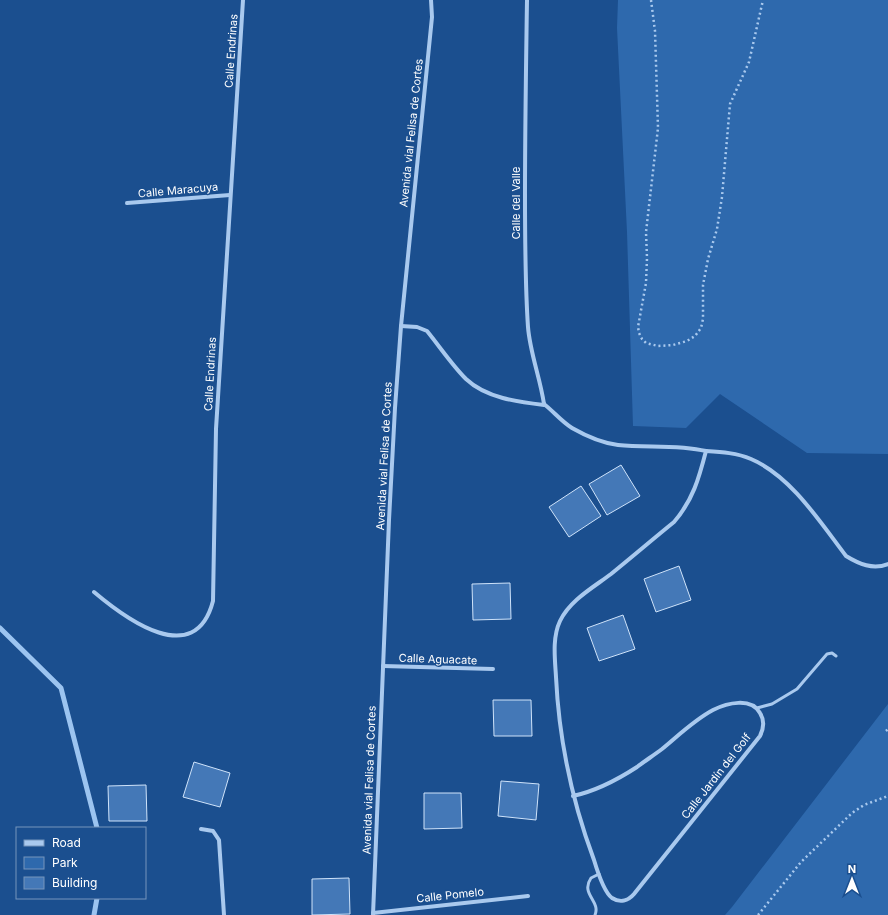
<svg xmlns="http://www.w3.org/2000/svg" width="888" height="915" font-family="Inter,sans-serif">
	<style>
		.green { fill: #2e69ad }
		.lines { fill: none; stroke-linecap: round; stroke-linejoin: round }
		.stream { stroke: #9cc4f0; stroke-width: 5 }
		.building { fill: #4478b7; stroke: #cfe3fa }
		.path { stroke: #a9c9ee; stroke-width: 2.5; stroke-dasharray: 2 3; stroke-linecap: butt }
		.lane { stroke: #a9c9ee; stroke-width: 3 }
		.street { stroke: #a9c9ee; stroke-width: 4 }
		.labels { text-anchor: middle; stroke-width: 3; stroke-linejoin: round; paint-order: stroke }
		.street-label { font-size: 11px; fill: #fff; stroke: #1b4f8f }
	</style>
	<rect width="100%" height="100%" fill="#1b4f8f"/>
	<g class="green">
		<path d="M618 0H888V454L807 453 720 394 686 428 633 426 627 232 617 28Z"/>
		<path d="M888 704V915H725L732 907Z"/>
	</g>
	<g class="lines">
		<g class="stream">
			<path d="M0 628 61 688 97 828"/>
			<path d="M94 915 97 898"/>
		</g>
	</g>
	<g class="building">
		<path d="M621 465 640 496 607 515 589 484Z"/>
		<path d="M581 486 601 516 569 537 549 507Z"/>
		<path d="M679 566 691 600 656 612 644 579Z"/>
		<path d="M510 583 511 619 473 620 472 584Z"/>
		<path d="M623 615 635 649 599 661 587 628Z"/>
		<path d="M493 700H531L532 736H494Z"/>
		<path d="M194 762 230 773 220 807 183 797Z"/>
		<path d="M501 781 539 784 536 820 498 816Z"/>
		<path d="M146 785 147 821H109L108 786Z"/>
		<path d="M424 793H461L462 828 424 829Z"/>
		<path d="M349 878 350 914 312 915V879Z"/>
	</g>
	<g class="lines">
		<g class="path">
			<path d="M651 0 655 31 658 128 646 232 647 258 646 283 638 327 639 333 642 339 646 343 658 346 673 345 687 341 695 336 701 328 703 319V285L708 259 717 229 722 197 730 104 749 62 763 0"/>
			<path d="M886 731 888 729"/>
			<path d="M758 915 801 862 852 813 864 805 888 796"/>
		</g>
		<g class="lane">
			<path d="M757 708 772 704 797 689 827 654 832 653 836 656"/>
			<path d="M595 915C601 901 580 894 591 878L599 874"/>
		</g>
		<g class="street">
			<path d="M527 0C526 65 525 129 525 194 525 238 525 283 528 327 530 353 540 377 544 404"/>
			<path d="M127 203 230 195"/>
			<path d="M401 326 417 327 427 331C440 347 452 365 466 379 486 398 518 402 544 405V404"/>
			<path d="M544 404C553 411 562 422 572 428 586 436 602 443 618 445 647 448 677 444 706 451 699 478 693 500 674 522 653 539 632 557 611 574 594 587 570 600 560 621 552 638 555 659 556 677 559 740 572 801 594 860 597 870 604 892 612 898 620 903 628 901 634 894L760 736C764 728 765 721 760 713 751 697 727 703 713 710 694 720 678 736 662 749 654 755 645 761 637 767 617 780 596 791 573 796"/>
			<path d="M706 451C722 452 737 453 751 459 791 476 820 522 846 556 859 564 873 570 888 564"/>
			<path d="M94 592C126 619 195 670 213 601L216 429 243 0"/>
			<path d="M383 666 493 669"/>
			<path d="M201 829 213 831 219 840 224 915"/>
			<path d="M373 913 528 896"/>
			<path d="M373 915 389 520 395 408 401 326 432 17 431 0"/>
		</g>
	</g>
	<g class="labels">
		<g class="street-label">
			<text transform="translate(231 51) rotate(-86)" y="4">Calle Endrinas</text>
			<text transform="translate(411 133) rotate(-84)" y="4">Avenida vial Felisa de Cortes</text>
			<text transform="translate(178 190) rotate(-5)" y="4">Calle Maracuya</text>
			<text transform="translate(516 203) rotate(-90)" y="4">Calle del Valle</text>
			<text transform="translate(210 374) rotate(-87)" y="4">Calle Endrinas</text>
			<text transform="translate(384 456) rotate(-87)" y="4">Avenida vial Felisa de Cortes</text>
			<text transform="translate(438 659) rotate(2)" y="4">Calle Aguacate</text>
			<text transform="translate(716 776) rotate(-52)" y="4">Calle Jardín del Golf</text>
			<text transform="translate(369 780) rotate(-88)" y="4">Avenida vial Felisa de Cortes</text>
			<text transform="translate(450 895) rotate(-6)" y="4">Calle Pomelo</text>
		</g>
	</g>
	<rect x="16" y="827" width="130" height="72" fill="#1b4f8f" stroke="#7695bc"/>
	<rect x="24" y="840" width="20" height="6" fill="#a9c9ee" stroke="#7695bc"/>
	<text x="52" y="847" font-size="12" fill="#ffffff">Road</text>
	<rect x="24" y="857" width="20" height="12" fill="#2e69ad" stroke="#7695bc"/>
	<text x="52" y="867" font-size="12" fill="#ffffff">Park</text>
	<rect x="24" y="877" width="20" height="12" fill="#4478b7" stroke="#7695bc"/>
	<text x="52" y="887" font-size="12" fill="#ffffff">Building</text>
	<g transform="translate(852 879)" stroke="#1b4f8f" stroke-width="3" paint-order="stroke">
	<path d="M0-3L7 15L0 10L-7 15Z" fill="#ffffff"/>
	<text y="-6" font-size="11" font-weight="bold" text-anchor="middle" fill="#ffffff">N</text>
	</g>
</svg>
